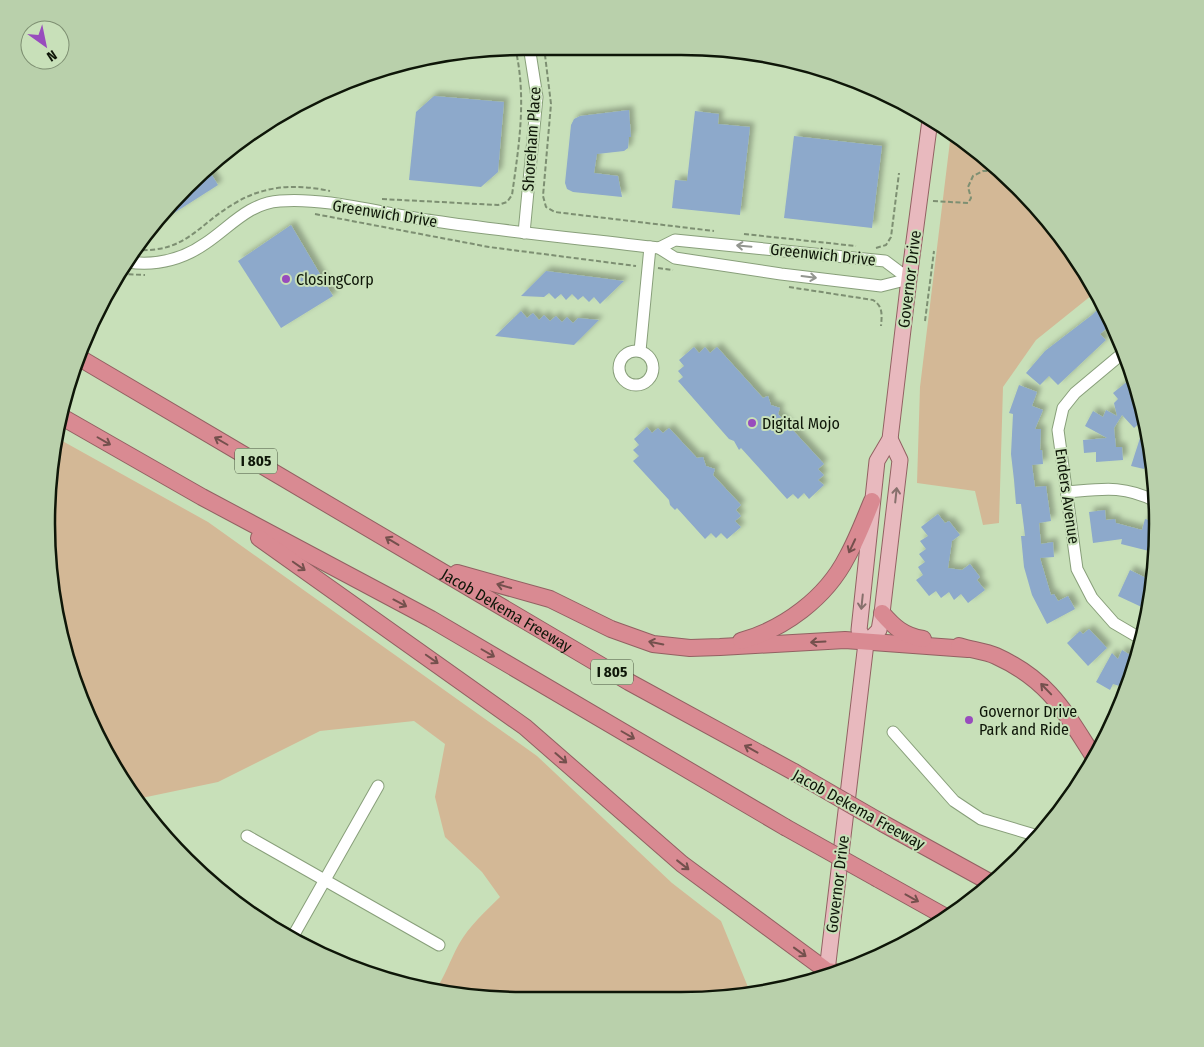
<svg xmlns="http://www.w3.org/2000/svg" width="1204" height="1047" font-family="'Fira Sans Condensed',sans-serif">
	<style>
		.green { fill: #d3b896 }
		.building { fill: #8da9cb; filter: url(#shadow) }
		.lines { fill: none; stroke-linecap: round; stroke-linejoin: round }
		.minor-casing { stroke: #889f7a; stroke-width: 13 }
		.major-casing { stroke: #926162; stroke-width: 17 }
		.highway-casing { stroke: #926162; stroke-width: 18 }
		.path { stroke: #7d8f72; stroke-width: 2; stroke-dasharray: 5 2.5; stroke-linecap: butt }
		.minor { stroke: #fff; stroke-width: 11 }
		.major { stroke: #e8b9be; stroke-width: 15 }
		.highway { stroke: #d98a92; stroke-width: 16 }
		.highway-bridge-casing { stroke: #926162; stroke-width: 18; stroke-linecap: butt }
		.highway-bridge { stroke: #d98a92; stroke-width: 16 }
		.oneway { stroke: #939690 }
		.oneway2 { stroke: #74504d }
		.oneway3 { stroke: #86706c }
		.poi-dot { fill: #984cbd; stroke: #c8e0b9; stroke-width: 2 }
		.labels { text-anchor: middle; stroke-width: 4; stroke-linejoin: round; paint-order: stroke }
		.shield { fill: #c8e0b9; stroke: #46533d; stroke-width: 1 }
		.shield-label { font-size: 15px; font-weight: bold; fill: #0e1608 }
		.street-label { font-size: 16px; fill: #0e1608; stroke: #c8e0b9 }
		.poi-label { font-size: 16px; fill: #0e1608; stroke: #c8e0b9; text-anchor: start }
		.rim { fill: none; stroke: #0e1608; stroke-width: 2.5 }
	</style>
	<defs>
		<filter id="shadow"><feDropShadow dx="4.5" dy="-4.5" stdDeviation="2.5" flood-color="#0004"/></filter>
	</defs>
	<rect width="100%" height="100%" fill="#c8e0b9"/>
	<g class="green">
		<path d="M951 133 971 145 1040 209 1097 291 1036 340 1003 387 999 523 983 525 975 491 917 483 920 387Z"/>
		<path d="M57 438 208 522 537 756 672 883 721 921 750 992 712 1000 523 1001 434 992C445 977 450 960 459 944 469 926 486 911 500 897L482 872 445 837 435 797 445 744 414 721 320 731 218 782 137 799 110 762 71 677 47 555 50 461Z"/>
	</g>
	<g class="building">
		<path d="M434 96 504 102 498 172 481 187 409 180 416 112Z"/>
		<path d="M629 110 631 137H629L628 148 624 151 597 154 594 173 618 176 622 197 573 192 567 189 565 183 571 125 574 119 580 116Z"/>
		<path d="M695 111 719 114 718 124 750 127 740 215 672 208 675 180 687 181Z"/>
		<path d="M794 136 882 146 872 228 784 218Z"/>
		<path d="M207 167 218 185 160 222 158 219Z"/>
		<path d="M291 225 333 296 281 328 238 261Z"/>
		<path d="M546 271 624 281 600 304 594 297 589 302 583 296 578 300 572 294 566 300 561 294 555 299 549 293 544 297 521 296Z"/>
		<path d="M1103 304 1112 324 1100 334 1106 340 1058 385 1049 376 1040 385 1026 373 1045 351 1092 315Z"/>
		<path d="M521 311 527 318 533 313 539 320 544 315 550 321 556 316 562 322 567 317 573 323 578 318 599 320 574 345 495 336Z"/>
		<path d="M694 347 699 353 705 347 710 353 717 347 763 398 768 396 771 405 780 408 778 414 824 464 818 469 824 475 818 480 824 485 809 499 804 493 798 499 793 494 787 499 741 448 739 450 734 441 729 439 678 381 683 377 678 371 684 366 679 360Z"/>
		<path d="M1134 376 1144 419 1134 428 1122 415 1114 428 1116 447H1122L1123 460 1096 462V452L1084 453 1083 440 1107 438 1085 426 1093 411 1103 417 1106 410 1117 416 1114 403 1118 399 1113 393Z"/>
		<path d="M1019 385 1037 392 1032 406 1043 410 1035 429H1041L1040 450H1042L1043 464 1032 465 1035 487 1046 486 1051 521 1039 523 1041 544 1053 542 1054 557 1040 558 1051 595 1054 594 1058 601 1068 596 1075 609 1047 624 1032 595 1024 567 1021 536H1025L1021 504H1016L1014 480 1011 454 1013 414 1009 413Z"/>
		<path d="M647 427 652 433 658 428 663 433 669 428 697 458 703 457 706 466 715 469 713 475 741 505 736 510 741 516 735 521 741 527 727 539 721 533 716 538 711 533 705 539 677 508 675 510 670 505 669 500 633 461 639 456 633 450 639 445 634 439Z"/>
		<path d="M1141 435 1148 437 1154 461H1147L1144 469 1131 466Z"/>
		<path d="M1105 510 1106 520 1115 519 1116 523 1142 530 1145 519 1156 522 1157 553 1121 544 1122 539 1093 543 1089 512Z"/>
		<path d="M938 514 945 523 949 521 960 535 952 541 948 568 962 570 970 564 980 577 977 580 985 590 968 603 961 594 954 600 949 592 941 598 936 591 929 596 916 580 923 575 918 567 925 562 919 554 926 549 920 541 928 536 921 527Z"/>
		<path d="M1130 570 1152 581 1148 610 1118 596Z"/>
		<path d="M1089 629 1107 648 1088 666 1067 643 1080 631 1083 634Z"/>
		<path d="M1122 650 1137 659 1126 688 1113 684 1110 690 1096 682 1112 653 1118 659Z"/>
	</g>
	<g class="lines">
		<defs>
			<g id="minor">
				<path d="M524 233 537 97 529 46"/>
				<path d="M659 248 675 240 885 261 909 279"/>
				<path d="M128 262C157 266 182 260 206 243 231 226 249 203 280 201 328 197 386 215 434 221 509 232 584 239 659 248L675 258 781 274 881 286 909 279"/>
				<circle cx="636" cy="368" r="17"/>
				<path d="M640 351 650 247"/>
				<path d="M1124 352 1075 393 1063 408 1058 430 1077 569 1092 598 1114 623 1143 640"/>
				<path d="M1068 492C1103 489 1123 485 1155 501"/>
				<path d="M893 732 954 801 981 819 1038 836"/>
				<path d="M247 836 439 945"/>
				<path d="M248 912 328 957"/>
				<path d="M292 938 378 786"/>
			</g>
			<g id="major">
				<path d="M866 643 859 630 877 461 890 439 909 279 930 120"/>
				<path d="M827 971 866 643 879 630 882 613 900 460 890 439"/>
			</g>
			<g id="highway">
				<path id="s1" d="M78 357 629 682 794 772"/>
				<path d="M62 417 202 497 431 619 785 827"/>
				<path d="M259 538 525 727 682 864 827 971 839 973"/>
				<path d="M457 573 550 599 611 629 653 644 690 648 720 647 845 640 968 649"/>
				<path d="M882 613C894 627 904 636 923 639"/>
				<path d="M741 641C784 629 826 598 847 557 857 539 864 520 872 501"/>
				<path d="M959 646C971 650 985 651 996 656 1049 680 1065 712 1094 757"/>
				<path d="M884 824 993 884"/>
				<path d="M878 879 946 917"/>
			</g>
		</defs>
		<use href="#minor" class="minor-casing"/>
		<use href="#major" class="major-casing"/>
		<use href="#highway" class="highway-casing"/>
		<g class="path">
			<path d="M544 47 551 104 543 196 546 207 555 212 714 231"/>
			<path d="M382 199 498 205 507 202 512 195C519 145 527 97 515 47"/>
			<path d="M933 201 968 203 971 198 968 187 973 176 983 171H999"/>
			<path d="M315 214 489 247 636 266"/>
			<path d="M744 234 856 246"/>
			<path d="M876 248 886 245 891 237 899 173"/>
			<path d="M135 250C188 253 197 224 237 202 266 185 297 184 330 191"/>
			<path d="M658 268 673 270"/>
			<path d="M121 274 145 275"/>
			<path d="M789 287 873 300C883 306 882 315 881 326"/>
			<path d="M925 321 934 251"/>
		</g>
		<use href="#minor" class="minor"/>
		<use href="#major" class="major"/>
		<use href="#highway" class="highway"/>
		<defs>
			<g id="highway-bridge">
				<path d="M794 772 884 824"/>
				<path d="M785 827 878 879"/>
			</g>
		</defs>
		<use href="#highway-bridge" class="highway-bridge-casing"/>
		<use href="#highway-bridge" class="highway-bridge"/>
	</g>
	<defs><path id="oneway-shaft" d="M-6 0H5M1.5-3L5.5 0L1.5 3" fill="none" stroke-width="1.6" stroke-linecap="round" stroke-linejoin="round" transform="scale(1.25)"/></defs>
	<g class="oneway">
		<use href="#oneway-shaft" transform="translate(744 246) rotate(-175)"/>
		<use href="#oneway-shaft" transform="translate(809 277) rotate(7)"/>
	</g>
	<g class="oneway2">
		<use href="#oneway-shaft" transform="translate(104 441) rotate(30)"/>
		<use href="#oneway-shaft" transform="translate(221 441) rotate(-150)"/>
		<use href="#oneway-shaft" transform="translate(392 541) rotate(-149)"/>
		<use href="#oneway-shaft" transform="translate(852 546) rotate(115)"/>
		<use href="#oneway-shaft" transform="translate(299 566) rotate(35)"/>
		<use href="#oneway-shaft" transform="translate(504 586) rotate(-164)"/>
		<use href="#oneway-shaft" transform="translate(400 603) rotate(28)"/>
		<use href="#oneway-shaft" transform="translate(818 642) rotate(177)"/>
		<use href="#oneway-shaft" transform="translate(656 643) rotate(-169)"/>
		<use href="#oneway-shaft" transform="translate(488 653) rotate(30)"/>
		<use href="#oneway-shaft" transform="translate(432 659) rotate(35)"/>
		<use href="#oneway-shaft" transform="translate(1046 689) rotate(-134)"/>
		<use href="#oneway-shaft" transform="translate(628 735) rotate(30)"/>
		<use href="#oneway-shaft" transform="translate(751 749) rotate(-151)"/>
		<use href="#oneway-shaft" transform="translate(561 758) rotate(41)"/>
		<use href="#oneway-shaft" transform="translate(683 865) rotate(38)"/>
		<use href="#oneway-shaft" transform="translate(912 898) rotate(29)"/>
		<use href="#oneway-shaft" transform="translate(800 952) rotate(36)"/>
	</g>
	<g class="oneway3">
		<use href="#oneway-shaft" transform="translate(896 495) rotate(-84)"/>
		<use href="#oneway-shaft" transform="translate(862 602) rotate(96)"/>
	</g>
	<g class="poi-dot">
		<circle cx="286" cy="279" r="5"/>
		<circle cx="752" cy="423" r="5"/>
		<circle cx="969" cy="720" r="5"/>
	</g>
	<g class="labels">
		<g class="shield">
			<rect x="235" y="448.5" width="42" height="25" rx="4"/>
			<rect x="591" y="659.5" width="42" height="25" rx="4"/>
		</g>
		<g class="shield-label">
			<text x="256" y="466">I 805</text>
			<text x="612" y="677">I 805</text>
		</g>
		<g class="street-label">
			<text transform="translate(531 139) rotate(-86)" y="6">Shoreham Place</text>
			<text transform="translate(385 213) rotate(9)" y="6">Greenwich Drive</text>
			<text transform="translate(823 254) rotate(6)" y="6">Greenwich Drive</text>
			<text transform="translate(909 279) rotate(-83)" y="6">Governor Drive</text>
			<text transform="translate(1068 496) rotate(82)" y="6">Enders Avenue</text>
			<text dy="6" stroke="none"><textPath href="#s1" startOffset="498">Jacob Dekema Freeway</textPath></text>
			<text transform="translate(859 809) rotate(29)" y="6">Jacob Dekema Freeway</text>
			<text transform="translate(837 884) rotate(-83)" y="6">Governor Drive</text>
		</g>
		<g class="poi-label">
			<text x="296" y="285">ClosingCorp</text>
			<text x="762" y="429">Digital Mojo</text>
			<text x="979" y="717">Governor Drive<tspan x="979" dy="18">Park and Ride</tspan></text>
		</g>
	</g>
	<path d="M0 0H1204V1047H0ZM523 55H681A468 468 0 0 1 1149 523V524A468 468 0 0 1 681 992H523A468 468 0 0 1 55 524V523A468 468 0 0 1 523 55Z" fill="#b9d0ab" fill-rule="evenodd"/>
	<path class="rim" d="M523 55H681A468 468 0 0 1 1149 523V524A468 468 0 0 1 681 992H523A468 468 0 0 1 55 524V523A468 468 0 0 1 523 55Z"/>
	<g transform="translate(45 45) rotate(147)"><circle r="24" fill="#c8e0b9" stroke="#7e8f72"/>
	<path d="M0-4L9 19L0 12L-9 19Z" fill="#984cbd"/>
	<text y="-8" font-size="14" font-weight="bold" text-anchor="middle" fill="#0e1608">N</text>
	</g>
</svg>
